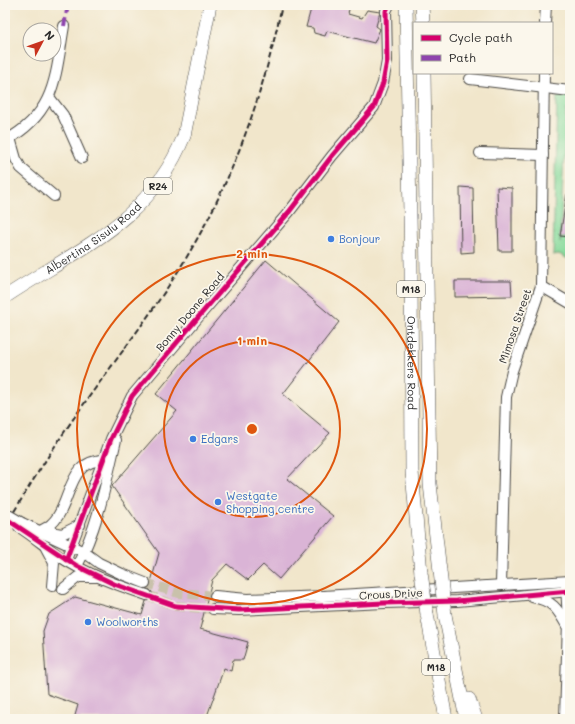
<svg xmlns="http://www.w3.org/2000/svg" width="575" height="724" font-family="Mali,sans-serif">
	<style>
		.green { fill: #87da9b; stroke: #598263 }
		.building { fill: #dab4d6 }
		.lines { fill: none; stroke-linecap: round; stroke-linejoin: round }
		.minor-tunnel { stroke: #c9c1ab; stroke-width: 10; stroke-dasharray: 10 5; stroke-linecap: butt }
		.minor-casing { stroke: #494743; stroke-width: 12 }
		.major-casing { stroke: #494743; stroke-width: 14 }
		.minor { stroke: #fff; stroke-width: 10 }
		.major { stroke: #fff; stroke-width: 13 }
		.rail { stroke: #2b2b2b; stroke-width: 2; stroke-dasharray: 6 3; stroke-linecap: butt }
		.minor-bridge-casing { stroke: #494743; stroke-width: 12; stroke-linecap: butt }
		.major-bridge-casing { stroke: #494743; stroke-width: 14; stroke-linecap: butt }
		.minor-bridge { stroke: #fff; stroke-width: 10 }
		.major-bridge { stroke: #fff; stroke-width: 13 }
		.quiet { stroke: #8e44ad; stroke-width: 4; stroke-dasharray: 8 4; stroke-linecap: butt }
		.cycleway-casing { stroke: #fbf7ec; stroke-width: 8 }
		.cycleway { stroke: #d6006c; stroke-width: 5 }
		.ring { fill: none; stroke: #df570e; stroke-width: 2 }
		.shop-dot { fill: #3f7fe0; stroke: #fbf7ec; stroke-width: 1.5 }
		.labels { text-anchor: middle; stroke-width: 3.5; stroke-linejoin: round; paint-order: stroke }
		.shield { fill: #fbf7ec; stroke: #696865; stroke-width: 1 }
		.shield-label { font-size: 10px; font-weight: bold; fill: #2b2b2b }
		.street-label { font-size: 11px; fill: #2b2b2b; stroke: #fbf7ec }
		.shop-label { font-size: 11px; fill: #366cbe; stroke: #fbf7ec; text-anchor: start }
		.centre { fill: #df570e; stroke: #fbf7ec; stroke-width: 2 }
		.ring-label { font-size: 12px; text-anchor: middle; font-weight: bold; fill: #df570e; stroke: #fbf7ec; stroke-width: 3.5; stroke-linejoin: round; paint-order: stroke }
	</style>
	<rect width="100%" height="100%" fill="#fbf7ec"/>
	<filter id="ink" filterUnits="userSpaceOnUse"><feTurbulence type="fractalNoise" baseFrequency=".025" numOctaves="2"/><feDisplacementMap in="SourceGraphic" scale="8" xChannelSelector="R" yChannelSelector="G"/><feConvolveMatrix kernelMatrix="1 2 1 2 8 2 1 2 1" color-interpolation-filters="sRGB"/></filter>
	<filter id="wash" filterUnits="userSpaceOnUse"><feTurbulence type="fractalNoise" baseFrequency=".012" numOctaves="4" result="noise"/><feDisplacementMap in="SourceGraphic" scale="16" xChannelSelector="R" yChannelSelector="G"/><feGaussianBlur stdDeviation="0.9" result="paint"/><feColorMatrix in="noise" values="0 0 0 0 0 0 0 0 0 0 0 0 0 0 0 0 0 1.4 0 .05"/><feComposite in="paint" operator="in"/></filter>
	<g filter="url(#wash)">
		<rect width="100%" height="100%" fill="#f1e6cb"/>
		<path class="green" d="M557 96H570V111L566 110 560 243 561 237H570V260L559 254 553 255Z"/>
		<g id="blocks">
			<g class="building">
				<path d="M312 5H350L348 14 362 18 367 10 380 12 376 26 380 29 374 43 327 31 325 36 314 33 313 28 306 27Z"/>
				<path d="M460 187 473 188 474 252 461 253Z"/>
				<path d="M497 187 512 188V251H499Z"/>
				<path d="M567 194 570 195V237L560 236Z"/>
				<path d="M266 260 339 322 283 394 330 433 287 479 333 516 279 579 263 565 248 580 227 564 212 580 200 629 248 642 243 660H233L231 671 224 668 206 719H74L78 705 47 694 43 631 49 614 75 597 142 615 146 601 151 600 153 597V593L149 589 159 553 112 486 177 411 156 394Z"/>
				<path d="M455 281H511L512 296 455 297Z"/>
			</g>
		</g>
	</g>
	<g filter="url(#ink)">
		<use href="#blocks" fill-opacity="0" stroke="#494743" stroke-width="1"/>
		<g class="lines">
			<g class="minor-tunnel">
				<path d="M145 583 179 593 215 596"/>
				<path d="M147 595 176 606 213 609"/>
			</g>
			<defs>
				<g id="minor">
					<path d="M545 23 546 5"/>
					<path d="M470 79 570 91"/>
					<path d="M49 97 63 115 82 158"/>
					<path d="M10 138 16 159 21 168 54 196"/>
					<path d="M5 141C56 113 55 78 64 26"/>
					<path d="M480 153 543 155"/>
					<path d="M541 286 570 303"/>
					<path d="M22 523 84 552 99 563 122 574 145 583"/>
					<path d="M19 527C33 536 46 547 59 556 86 574 117 585 147 595"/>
					<path d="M42 530C76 516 60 457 108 460"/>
					<path d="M50 532 62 534 80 525"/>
					<path d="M46 548 54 563 52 586"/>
					<path d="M66 560 111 439 132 396 201 314 289 212 332 156 374 107 383 83 387 61 386 11 389 5"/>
					<path d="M77 566C98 527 106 482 116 440"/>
					<path d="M501 585 506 397 512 371 541 286 544 73"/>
					<path d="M63 589 78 577H96"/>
					<path d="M215 596 247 599 323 596 570 581"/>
					<path d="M532 597C552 600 558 609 567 626"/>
					<path d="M213 609 239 610 384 603 457 601 570 591"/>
					<path d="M565 719 568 621 566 585"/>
				</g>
				<g id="major">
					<path id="s1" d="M406 5 411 266 412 472 421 573"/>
					<path d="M422 5 423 23"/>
					<path d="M424 73 430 484 440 571"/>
					<path id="s2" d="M5 297C77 249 150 222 184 136L210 5"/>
					<path d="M427 614 446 719"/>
					<path d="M445 615 466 719"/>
					<path d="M469 699 476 719"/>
				</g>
			</defs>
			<use href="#minor" class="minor-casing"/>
			<use href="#major" class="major-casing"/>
			<use href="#minor" class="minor"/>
			<use href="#major" class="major"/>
			<path class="rail" d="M5 527C27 489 51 451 76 415 115 360 158 307 192 248 236 172 264 91 282 5"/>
			<defs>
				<path id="minor-bridge" d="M5 513 22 523"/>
				<g id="major-bridge">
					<path d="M440 571 445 615"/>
					<path d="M421 573 427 614"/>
				</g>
			</defs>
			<use href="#minor-bridge" class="minor-bridge-casing"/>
			<use href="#major-bridge" class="major-bridge-casing"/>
			<use href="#minor-bridge" class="minor-bridge"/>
			<use href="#major-bridge" class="major-bridge"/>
			<path class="quiet" d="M64 26 68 5"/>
			<defs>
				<g id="cycleway">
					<path d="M5 518 77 566 114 584 176 606 239 610 384 603 457 601 570 591"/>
					<path d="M66 560 111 439 132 396 201 314 289 212 332 156 374 107 383 83 387 61 386 11 389 5"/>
				</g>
			</defs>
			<use href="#cycleway" class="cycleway-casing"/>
			<use href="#cycleway" class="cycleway"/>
		</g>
	</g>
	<g class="ring">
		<circle cx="252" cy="429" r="88"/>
		<circle cx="252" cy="429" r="175"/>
	</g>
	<g class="shop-dot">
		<circle cx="331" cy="239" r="4"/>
		<circle cx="193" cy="439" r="4"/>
		<circle cx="218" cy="502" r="4"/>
		<circle cx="88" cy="622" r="4"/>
	</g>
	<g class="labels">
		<g class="shield">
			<rect x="144" y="178" width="28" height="16" rx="3"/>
			<rect x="397" y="281" width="28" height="16" rx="3"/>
			<rect x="422" y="659" width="28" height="16" rx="3"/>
		</g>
		<g class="shield-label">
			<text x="158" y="190">R24</text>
			<text x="411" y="293">M18</text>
			<text x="436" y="671">M18</text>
		</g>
		<g class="street-label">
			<text dy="4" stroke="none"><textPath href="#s2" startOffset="106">Albertina Sisulu Road</textPath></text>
			<text transform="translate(190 312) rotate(-50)" y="4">Bonny Doone Road</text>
			<text transform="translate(515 326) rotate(-71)" y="4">Mimosa Street</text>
			<text dy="4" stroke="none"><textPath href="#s1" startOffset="358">Ontdekkers Road</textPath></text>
			<text transform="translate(391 594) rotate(-3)" y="4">Crous Drive</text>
		</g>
		<g class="shop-label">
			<text x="339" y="243">Bonjour</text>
			<text x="201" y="443">Edgars</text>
			<text x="226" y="500">Westgate<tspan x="226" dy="13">Shopping centre</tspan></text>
			<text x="96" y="626">Woolworths</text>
		</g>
	</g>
	<circle cx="252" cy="429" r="6" class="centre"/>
	<g class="ring-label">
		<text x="252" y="258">2 min</text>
		<text x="252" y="345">1 min</text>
	</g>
	<rect width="575" height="724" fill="none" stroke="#fbf7ec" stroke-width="20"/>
	<rect x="413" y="22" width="140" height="52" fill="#fbf7ec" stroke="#a8a59f"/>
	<rect x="421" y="35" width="20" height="6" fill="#d6006c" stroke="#a8a59f"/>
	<text x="449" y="42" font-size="12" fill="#2b2b2b">Cycle path</text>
	<rect x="421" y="55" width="20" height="6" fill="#8e44ad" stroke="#a8a59f"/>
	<text x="449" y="62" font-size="12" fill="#2b2b2b">Path</text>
	<g transform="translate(42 42) rotate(49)"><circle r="19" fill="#fbf7ec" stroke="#a8a59f"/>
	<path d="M0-3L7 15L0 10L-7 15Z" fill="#c8321e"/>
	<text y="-6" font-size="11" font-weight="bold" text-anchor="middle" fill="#2b2b2b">N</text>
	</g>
</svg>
